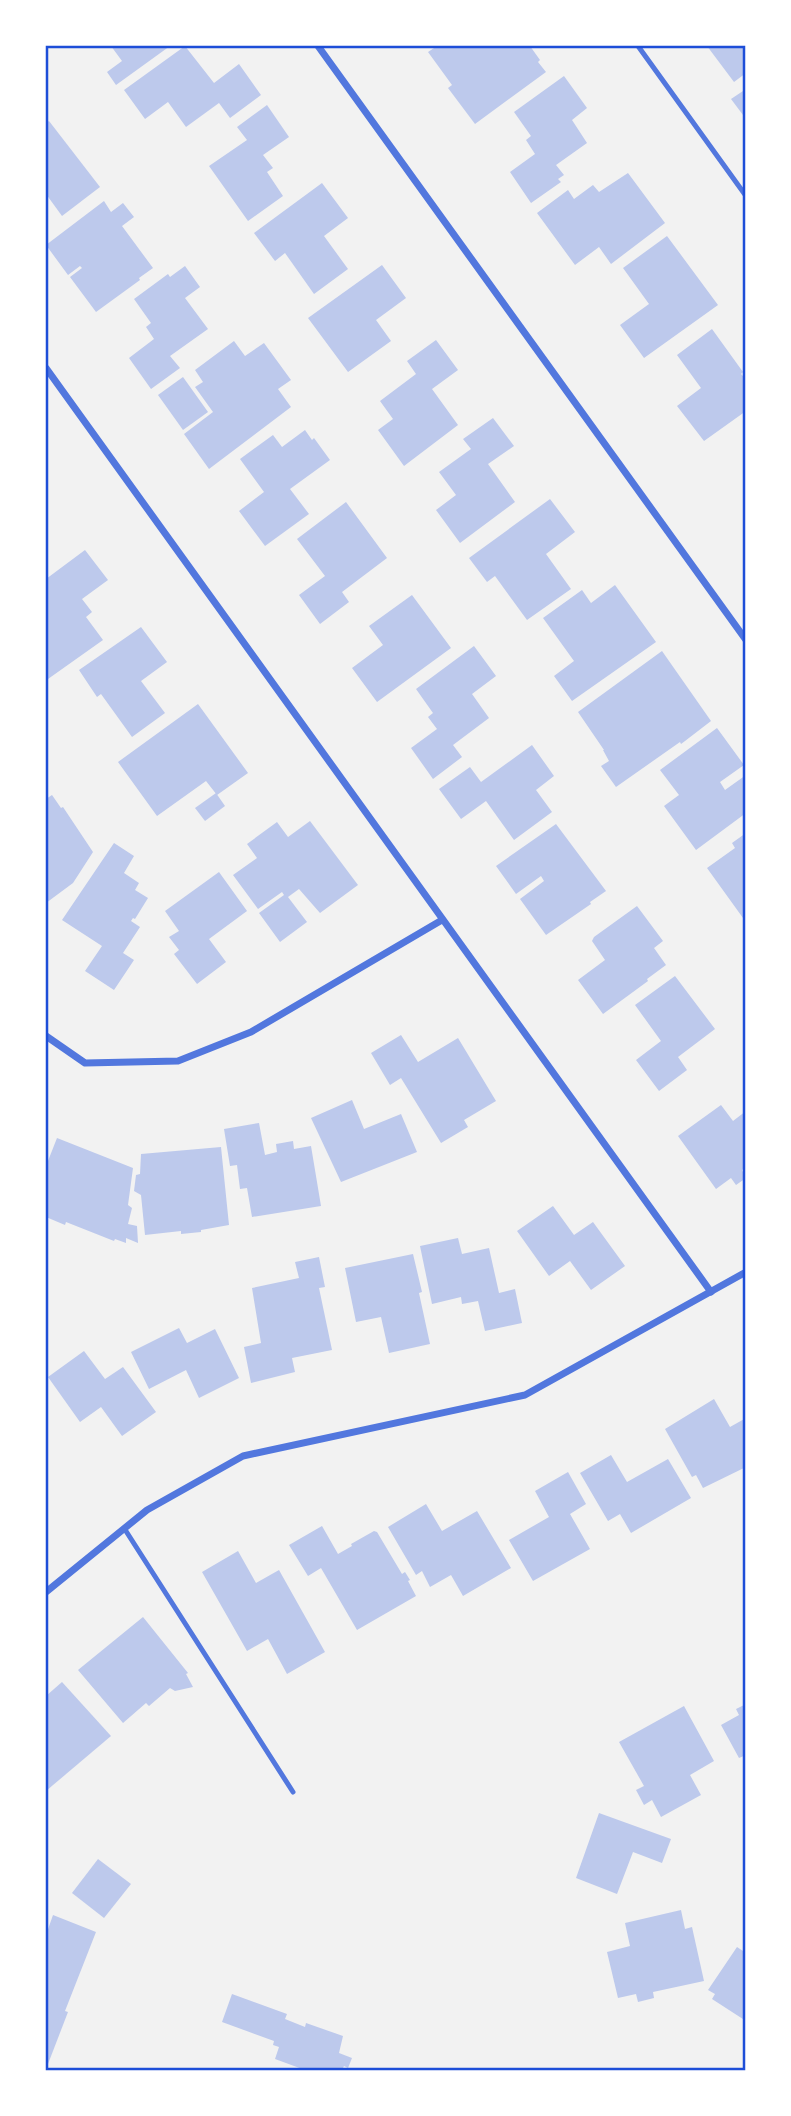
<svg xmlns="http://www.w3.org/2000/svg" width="791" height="2116" font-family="Mulish,sans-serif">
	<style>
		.building { fill: #bdc9ec }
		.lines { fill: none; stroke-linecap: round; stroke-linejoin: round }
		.service { stroke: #5277de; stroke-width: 5 }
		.minor { stroke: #5277de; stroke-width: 7 }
		.neatline { fill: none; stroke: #1d4ed8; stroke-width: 2.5 }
	</style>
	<rect width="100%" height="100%" fill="#f2f2f2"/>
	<g class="building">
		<path d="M111 46H170L116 85 107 72 122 61Z"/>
		<path d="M185 46 214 83 239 64 261 95 230 118 219 103 186 127 168 102 145 119 124 90Z"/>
		<path d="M437 46H530L540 60 538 62 546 72 475 124 448 88 452 85 428 52Z"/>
		<path d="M707 46H746V73L734 82Z"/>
		<path d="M564 76 587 108 572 120 587 143 556 165 564 175 558 179 561 182 531 203 510 172 535 154 526 140 531 136 514 112Z"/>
		<path d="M746 89V119L731 99Z"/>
		<path d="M267 105 289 137 263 155 273 168 267 172 283 196 248 221 209 166 247 140 237 127Z"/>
		<path d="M49 121 100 187 62 216 46 194V123Z"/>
		<path d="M628 173 665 223 611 264 599 247 575 265 537 213 568 190 574 199 593 185 599 192Z"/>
		<path d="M322 183 348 218 324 236 348 269 314 294 285 253 275 261 254 233Z"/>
		<path d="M104 201 111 212 123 203 134 217 122 226 153 268 139 278 140 280 96 312 70 277 82 268 80 266 68 275 46 245Z"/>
		<path d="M667 236 718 305 644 358 620 325 649 304 623 268Z"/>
		<path d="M382 265 406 298 376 320 391 341 348 372 308 318Z"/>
		<path d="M185 266 200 287 185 298 208 329 170 356 180 368 151 389 129 358 154 339 146 327 151 323 134 299 168 274 170 277Z"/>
		<path d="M712 329 743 372 741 374 746 379V411L704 441 677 406 701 388 677 355Z"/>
		<path d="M436 340 458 370 432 389 458 425 404 466 378 430 393 419 380 401 416 374 407 361Z"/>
		<path d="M234 341 245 356 264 343 291 380 278 389 291 407 209 469 184 434 213 412 195 387 203 382 195 370Z"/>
		<path d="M183 377 208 412 183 430 158 395Z"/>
		<path d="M493 418 514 446 488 464 515 502 460 543 436 510 456 495 439 472 471 449 463 439Z"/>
		<path d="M305 430 312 440 314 438 330 460 290 489 309 514 265 546 239 511 264 492 240 459 273 435 282 447Z"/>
		<path d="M550 499 575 532 546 554 571 589 527 620 495 576 487 582 469 558Z"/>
		<path d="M346 502 387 558 342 592 349 602 320 624 299 595 325 576 297 539Z"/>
		<path d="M85 550 108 580 82 599 92 612 86 617 103 640 48 679 46 676V579Z"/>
		<path d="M615 585 656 642 572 701 554 676 574 661 543 618 582 590 591 603Z"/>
		<path d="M412 595 451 648 377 702 352 668 383 645 369 626Z"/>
		<path d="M141 627 167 662 141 681 165 713 132 737 101 694 97 697 79 670Z"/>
		<path d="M474 646 496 676 472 694 489 718 453 745 462 757 433 779 411 748 437 729 428 717 433 713 416 689Z"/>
		<path d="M662 651 711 721 685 741 681 744 680 742 616 787 601 766 609 761 603 750H604L578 712Z"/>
		<path d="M198 704 248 773 217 795 206 781 157 816 118 762Z"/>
		<path d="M717 728 744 765 720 782 725 790 746 775V813L696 850 664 806 679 795 660 770Z"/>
		<path d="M532 745 554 776 536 790 552 812 514 840 486 801 461 819 439 789 470 767 481 782Z"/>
		<path d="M216 793 225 806 205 821 195 808Z"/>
		<path d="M52 795 61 808 63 807 93 852 73 883 46 903V799Z"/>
		<path d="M310 821 358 885 320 913 299 889 288 897 307 922 280 942 259 913 284 895 282 892 258 909 233 875 257 858 247 844 277 822 288 837Z"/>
		<path d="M556 824 606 891 590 902 591 904 546 935 520 899 544 881 541 876 516 894 496 866Z"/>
		<path d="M746 833V917L743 918 707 868 735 848 732 843Z"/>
		<path d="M114 843 134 856 124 873 139 883 135 890 148 898 135 919 133 918 131 921 140 927 123 953 134 960 114 990 85 971 102 946 62 920Z"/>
		<path d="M219 872 247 911 209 939 226 962 197 984 174 954 179 950 169 937 179 931 165 911Z"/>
		<path d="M637 906 663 941 654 948 666 965 647 979 648 981 603 1014 578 980 605 960 592 941 594 937Z"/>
		<path d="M675 976 715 1029 678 1057 687 1070 659 1091 636 1060 661 1041 635 1005Z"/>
		<path d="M401 1035 418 1062 458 1038 496 1101 464 1120 468 1127 441 1143 401 1078 390 1085 371 1053Z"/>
		<path d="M352 1100 364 1129 401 1114 417 1152 341 1182 311 1118Z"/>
		<path d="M721 1105 733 1121 746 1111V1167L742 1170 746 1178 736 1185 731 1178 716 1189 678 1136Z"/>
		<path d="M259 1123 265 1155 277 1152 276 1144 293 1141 294 1149 311 1146 321 1206 252 1217 247 1188 240 1189 237 1165 230 1166 224 1129Z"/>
		<path d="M57 1138 133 1168 128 1205 132 1208 128 1224 137 1226 138 1243 126 1238V1243L115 1239 114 1241 66 1222 65 1225 46 1217V1166Z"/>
		<path d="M221 1147 229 1225 201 1230V1232L181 1234V1231L145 1235 141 1195 134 1191 136 1175 140 1174 141 1154Z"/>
		<path d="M553 1206 574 1235 593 1222 625 1266 591 1290 570 1261 549 1276 517 1231Z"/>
		<path d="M458 1238 462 1254 489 1248 499 1293 515 1289 522 1323 485 1331 478 1301 462 1304 461 1297 432 1304 420 1246Z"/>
		<path d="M413 1254 422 1292 419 1293 430 1344 389 1353 381 1317 356 1322 345 1268Z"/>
		<path d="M319 1257 325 1287 319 1288 332 1350 292 1358 295 1372 251 1383 244 1347 261 1343 252 1288 299 1278 295 1262Z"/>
		<path d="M179 1328 187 1343 215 1329 239 1378 199 1398 186 1370 149 1389 131 1352Z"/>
		<path d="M84 1351 105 1379 123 1367 156 1412 122 1436 101 1407 80 1422 48 1377Z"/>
		<path d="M714 1399 730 1427 746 1418V1467L703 1488 696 1475 692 1477 665 1429Z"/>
		<path d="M611 1455 627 1482 668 1459 691 1498 631 1533 620 1514 608 1521 580 1473Z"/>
		<path d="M568 1472 586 1504 570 1514 590 1549 533 1581 509 1540 549 1517 535 1491Z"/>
		<path d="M426 1504 442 1531 477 1511 511 1568 463 1596 451 1575 430 1587 422 1571 416 1575 388 1527Z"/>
		<path d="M322 1526 338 1554 352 1546 351 1544 374 1531 377 1532 402 1574 405 1572 410 1580 408 1581 416 1596 357 1630 321 1568 308 1576 289 1545Z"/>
		<path d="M238 1551 256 1583 279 1570 325 1652 287 1674 268 1639 247 1651 202 1572Z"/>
		<path d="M143 1617 188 1673 186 1674 193 1687 175 1691 170 1688 149 1706 146 1703 123 1723 78 1670Z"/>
		<path d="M62 1682 111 1736 46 1791V1696Z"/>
		<path d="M746 1704V1755L739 1758 721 1725 739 1715 736 1709Z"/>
		<path d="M684 1706 714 1761 690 1775 701 1795 661 1817 652 1800 644 1805 636 1790 644 1786 619 1742Z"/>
		<path d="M599 1813 671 1839 662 1863 633 1852 617 1894 576 1878Z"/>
		<path d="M98 1859 131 1884 104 1918 72 1893Z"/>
		<path d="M681 1910 685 1929 692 1927 704 1981 653 1992 654 1998 638 2002 636 1994 618 1998 607 1952 630 1946 625 1923Z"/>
		<path d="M53 1915 96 1932 65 2011 68 2012 48 2064 46 2063V1935Z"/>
		<path d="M737 1947 743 1951 746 1948V2021L712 1999 715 1994 708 1990Z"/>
		<path d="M232 1994 287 2014 285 2019 305 2027 306 2023 343 2036 339 2053 352 2058 348 2068 344 2066 342 2070H305L275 2059 279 2047 273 2045 274 2041 222 2022Z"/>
	</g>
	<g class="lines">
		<g class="service">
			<path d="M638 46 746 196"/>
			<path d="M124 1528 293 1792"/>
		</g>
		<g class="minor">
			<path d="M318 46 746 640"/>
			<path d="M46 368 711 1292"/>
			<path d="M46 1036 85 1063 178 1061 251 1032 442 920"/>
			<path d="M46 1592 147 1510 243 1456 525 1395 746 1272"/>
		</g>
	</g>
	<rect width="791" height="2116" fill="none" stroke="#ffffff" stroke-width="94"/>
	<rect x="47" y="47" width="697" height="2022" class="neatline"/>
</svg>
